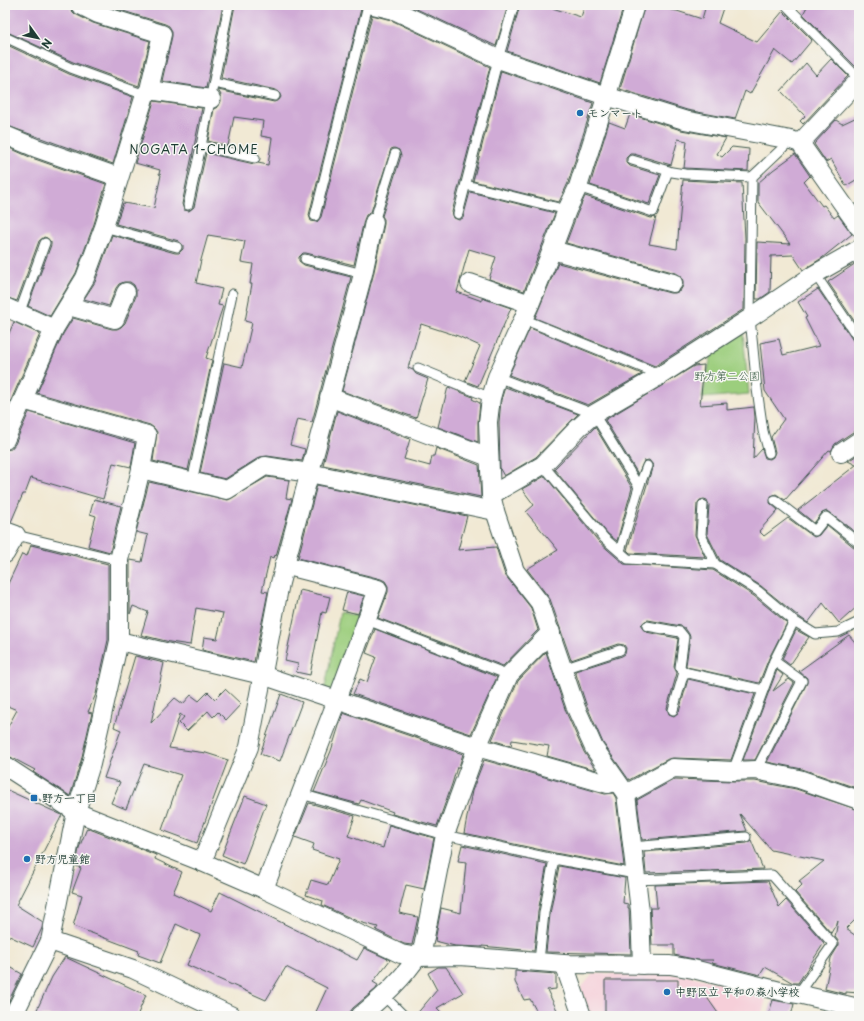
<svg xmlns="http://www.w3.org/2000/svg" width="864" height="1021" font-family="'Playpen Sans','Klee One',sans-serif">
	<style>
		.built { fill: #f6cfd9 }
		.green { fill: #9cce7d; stroke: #5e8658 }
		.building { fill: #d0abd6 }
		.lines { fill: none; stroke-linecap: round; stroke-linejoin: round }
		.service-casing { stroke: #3e574c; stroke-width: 11 }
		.minor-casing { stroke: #3e574c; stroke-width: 20 }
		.service { stroke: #fff; stroke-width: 9 }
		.minor { stroke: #fff; stroke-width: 18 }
		.poi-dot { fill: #1f6fb2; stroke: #f6f6f2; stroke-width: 1.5 }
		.labels { text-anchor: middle; stroke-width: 3; stroke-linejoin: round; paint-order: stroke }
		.poi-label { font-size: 11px; font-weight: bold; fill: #1f3d34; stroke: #f6f6f2; text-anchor: start }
		.park-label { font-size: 11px; fill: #385a43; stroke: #f6f6f2 }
		.neighbourhood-label { font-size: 12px; letter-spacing: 1px; fill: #1f3d34; stroke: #f6f6f2 }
	</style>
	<rect width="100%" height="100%" fill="#f6f6f2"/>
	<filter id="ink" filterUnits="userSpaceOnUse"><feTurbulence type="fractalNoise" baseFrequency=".025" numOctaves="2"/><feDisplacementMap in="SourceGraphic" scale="8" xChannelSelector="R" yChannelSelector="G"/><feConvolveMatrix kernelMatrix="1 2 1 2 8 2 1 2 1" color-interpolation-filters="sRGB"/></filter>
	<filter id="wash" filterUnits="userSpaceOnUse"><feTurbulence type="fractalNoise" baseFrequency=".012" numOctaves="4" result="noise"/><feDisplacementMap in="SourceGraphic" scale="16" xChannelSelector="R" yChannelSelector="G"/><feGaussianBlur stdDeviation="0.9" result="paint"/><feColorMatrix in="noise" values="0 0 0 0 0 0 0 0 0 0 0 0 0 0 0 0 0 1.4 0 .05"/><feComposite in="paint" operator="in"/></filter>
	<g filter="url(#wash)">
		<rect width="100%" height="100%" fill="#f1e9d4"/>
		<path class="built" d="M664 973 690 976 767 995 762 1014 760 1016H590L581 988 593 974Z"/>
		<g class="green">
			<path d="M743 333 749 394 702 398 712 351Z"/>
			<path d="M340 612 364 618 336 697 324 692Z"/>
		</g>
		<g id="blocks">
			<g class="building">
				<path d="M5 5H70L71 10 75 14 93 23 150 41 139 85V86L73 62 5 31Z"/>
				<path d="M104 5H223L206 88 162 81 172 36V31L169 26 165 24Z"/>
				<path d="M235 5H362L309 215 311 221 317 222 321 217 372 15 391 20 490 67 452 212 454 218 459 220 463 218 470 192 555 213 524 291 489 279 496 257 469 249 457 292 482 301V298L511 308 478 386 465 381 480 346 458 336 421 324 408 368 413 370 416 374 428 379 416 418 342 391 373 276 384 224V219L382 216 401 156 399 150 394 148 391 149 371 212 366 215 364 220 354 265 306 253H303L299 257V261L304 265 351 277 312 422 297 419 290 445 305 449 302 461 267 456 260 457 225 479 200 473 224 363 242 367 252 323 245 321 252 284H250L253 264 241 262 245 241 208 235 201 260 196 283 222 289 218 305 223 306 206 358 212 360 188 470 153 461 157 432 154 428 150 425 37 393 63 334 73 318 112 329H117L121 327 125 323 136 296V290L134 285 130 282H124L119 284 116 288 109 306 84 299 95 282 112 235 175 253H179L183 249V245L179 241 116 224 123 203 154 208 161 175 159 174 160 170 135 163 154 101 202 108 182 204 184 210 189 211 194 207 206 153 254 164 258 163 268 165 272 138 261 136 263 121 234 117 228 146 208 141 214 109 219 106 221 101V95L218 90 274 102 279 100 281 97 279 92 276 90 221 78Z"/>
				<path d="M408 5H508L496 46Z"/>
				<path d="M520 5H549V7L581 17 585 5H624L600 83 507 51Z"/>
				<path d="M645 5 677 11 702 19 706 5H724L718 23 757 42 783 11 812 40 792 64 775 50 750 94 745 91 735 119 687 110 620 89Z"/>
				<path d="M808 5H859V70L803 14Z"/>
				<path d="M5 44 69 74 133 97 113 164 5 125Z"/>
				<path d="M831 59 848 76 803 124 800 121 805 116 781 91 806 63 816 75Z"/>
				<path d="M501 71 593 103 568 183 559 202 473 181Z"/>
				<path d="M630 114 681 130 726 138 717 154 722 157 732 147 749 149 748 171 684 168 687 141 678 139 671 165 634 154H630L626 158V162L630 166 660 175 649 204 590 185 609 122 625 128Z"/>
				<path d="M859 116V178L846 186 831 159 826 162 814 144 836 120 842 124Z"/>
				<path d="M5 146 32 158 106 184 94 224 76 273 50 316 28 306 51 245V242L47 238 44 237 39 241 17 301 5 297Z"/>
				<path d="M795 154 810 176 804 182 822 206 824 205 834 218 838 215 852 234 822 258 803 270 793 255 771 256 770 292 760 299H756L757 242 790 244 758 202V183L773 170Z"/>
				<path d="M683 180 742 183 745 238 744 309 655 366 535 318 558 263 670 293H675L680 291 683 286V281L681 276 676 273 566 243 577 214 585 196 651 218 656 217 649 244 677 249Z"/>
				<path d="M859 261V328L828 282Z"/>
				<path d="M818 289 854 342 859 345V431L853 432 835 444 831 451 829 450 785 500 776 494 771 496 770 503 778 510 759 531 764 536 788 518 814 537 819 535 827 525 855 548 859 549V605L839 623 823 603 808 623 798 616 761 586 720 560 707 534 709 505 707 500 704 499 700 500 697 504 695 535 705 557 630 553 627 550 653 465 649 460 644 461 638 474 605 420 694 366 704 365 700 405 727 403V410L754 407 755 417 753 459 762 449 765 458 770 459 773 457 775 452 771 437 784 419 765 391 760 343 779 339 783 355 819 346 805 318 807 317 798 302Z"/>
				<path d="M14 322 40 334 5 414V342Z"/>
				<path d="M530 328 642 374 588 405 509 375Z"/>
				<path d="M448 387 473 397 472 399 480 403 478 422V442L438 427Z"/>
				<path d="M505 387 578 414 536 457 504 476 500 469 499 422 501 400Z"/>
				<path d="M337 411 410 439 404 459 430 466 432 456H434L436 448 479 465 481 497 323 465Z"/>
				<path d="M29 412 135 443 131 467 113 463 103 499 31 478 25 494H23L11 522 5 521V450L11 449 15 444Z"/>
				<path d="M595 427 632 488 617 541 608 534 554 469Z"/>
				<path d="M859 454V535L827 511 822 513 814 523 798 510 856 465 848 461Z"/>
				<path d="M545 476 599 542 624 564 713 570 754 596 787 623 769 658 759 683 687 667 686 665 690 637 689 634 685 628 681 626 648 620 645 621 641 625 642 628 646 632 677 638 678 639 674 667 677 673 667 708 669 714 674 716 679 712 688 679 755 694 731 760 673 758 668 759 629 780 603 743 586 704 575 671 622 656 625 654 626 648 624 645 618 644 571 660 550 599 527 569 558 550 526 512 534 505 522 489Z"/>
				<path d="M267 477 289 480 286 498 292 499 276 556 275 555 274 558 270 557 262 591 268 592 254 662 202 650 204 637 217 639 223 613 196 608 190 645 170 642 141 635 148 612 133 606 130 614V560L142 562 148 535 136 532 149 482 228 500Z"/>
				<path d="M317 485 467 516 458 550 496 547 505 575 531 608 538 630 503 666 378 618 388 592V586L385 581 381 579 298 558Z"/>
				<path d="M94 499 121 506 110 552 88 546 96 516 90 514Z"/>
				<path d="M31 545 108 564V640L96 694 88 712 92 713 81 761 70 796 33 772 35 770 5 754V732L17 710 5 705V590L22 554 27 556Z"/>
				<path d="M300 590 330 597 326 613 322 612 310 675 296 672 298 664 285 661Z"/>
				<path d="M347 592 364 596 358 614 342 610Z"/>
				<path d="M375 629 497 677 471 734 353 694 360 679 367 682 376 657 366 653Z"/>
				<path d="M796 630 809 637 790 665 782 659Z"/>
				<path d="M849 635 859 647V789L802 769 767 762 807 683V678L799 671Z"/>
				<path d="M546 652 566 712 584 752 596 770 547 756 549 746 512 740 511 746 492 740 518 681Z"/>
				<path d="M135 656 164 663 151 723 175 698 183 704 191 695 199 701 208 692 215 699 225 689 241 704 226 720 218 712 213 717 208 711 187 731 179 723 184 717 180 714 169 748 206 753 228 760 197 843 162 830 181 775 144 764 126 809 111 803 120 782 104 778 121 730 114 727Z"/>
				<path d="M777 670 783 675 773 691 789 679 794 683 755 760H743Z"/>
				<path d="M281 694 302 702 280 761 260 754Z"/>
				<path d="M343 713 463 754 459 767H457L452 784 437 826 392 814 393 812 361 800 359 804 314 792 331 751Z"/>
				<path d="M484 760 605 794 613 793 616 798 624 866 555 853 464 833 472 791Z"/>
				<path d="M675 779 732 781H755L796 789 859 810V916L846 929 859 938V993L846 992V994L825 989 831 958 839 945V942L835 937 838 921 831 933 795 892 802 885 799 881 824 861 771 850 740 814 747 831 642 840 637 800Z"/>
				<path d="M5 789 62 815 16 905 43 922 42 928 33 947 5 934Z"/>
				<path d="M245 796 266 804 243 864 222 855Z"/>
				<path d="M309 803 355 816 348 836 383 848 389 825 434 838 424 889 406 885 399 913 418 917 412 945 404 944 376 930 378 927 359 922 322 905 323 901 306 895 311 880 328 885 339 859 312 850 314 844 295 837Z"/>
				<path d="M87 828 156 855 155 859 182 872 173 893 211 911 220 892 357 960 364 948 390 960 373 982 378 985 376 989 353 1008 350 1012V1016H314L327 988 286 967 266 1000 187 965 200 935 176 924 160 963 138 955 139 951 73 926 82 895 72 892 81 868 76 866 79 848Z"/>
				<path d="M751 840 763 869 646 873 644 852 747 843Z"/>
				<path d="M462 845 547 864 538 912 534 951 482 946V947L455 946 435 941 441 908 461 913 466 862 458 861Z"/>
				<path d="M559 866 625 878 623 903 628 904V908H629L631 954 546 952 550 914Z"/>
				<path d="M768 881 779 907 786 900 824 943 798 983H793L765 967 760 975 712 963 713 960H698L674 955V945H652L650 908H657L655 885Z"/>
				<path d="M65 957 146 995 137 1016H34L52 977Z"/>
				<path d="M5 964 22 974 5 1008Z"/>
				<path d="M438 967H446L463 993 437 1008 445 1016H415L437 990 428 973Z"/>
				<path d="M515 971 556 974V989L547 990 560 1016H539L530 999 524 1000 515 982Z"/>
				<path d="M605 980H678V989H701L720 1016H605Z"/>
				<path d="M773 1000 794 1004 791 1016H768Z"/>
			</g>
		</g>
	</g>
	<g filter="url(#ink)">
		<use href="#blocks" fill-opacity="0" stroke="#3e574c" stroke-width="1"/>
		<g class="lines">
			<defs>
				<g id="service">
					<path d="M786 5 859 79"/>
					<path d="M5 37 71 68 145 95"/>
					<path d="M214 83 275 96"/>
					<path d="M201 146 255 158"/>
					<path d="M632 160 672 172 685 174 752 177"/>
					<path d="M466 185 567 210"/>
					<path d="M578 187 653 212 668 171"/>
					<path d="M188 205 201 146 229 5"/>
					<path d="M458 214 498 59 514 5"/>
					<path d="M315 216 368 5"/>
					<path d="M374 222 395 154"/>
					<path d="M104 227 177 247"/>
					<path d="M305 259 363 274"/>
					<path d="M815 274 859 339"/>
					<path d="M19 314 45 243"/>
					<path d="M523 319 661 375"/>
					<path d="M418 368 491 398"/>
					<path d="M497 377 594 414 639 487"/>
					<path d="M769 453 763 431 757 389 750 318 752 177 791 140"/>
					<path d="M543 465 604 538 628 559 715 564 758 591 794 621 815 634 838 632 859 622"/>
					<path d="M192 482 232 294"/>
					<path d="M775 500 815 531 826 517 859 543"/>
					<path d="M703 505 701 535 715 564"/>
					<path d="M16 535 119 560"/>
					<path d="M620 551 639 487 647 466"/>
					<path d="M367 620 509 675"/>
					<path d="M647 626 680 632 684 637 680 667 684 672"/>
					<path d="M563 669 620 650"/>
					<path d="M673 710 684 672 763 690"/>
					<path d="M756 770 802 681 774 661"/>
					<path d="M733 771 774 661 794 621"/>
					<path d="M301 794 445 835 554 859 635 874"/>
					<path d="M632 847 746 837"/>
					<path d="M636 880 772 875 833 944 798 994"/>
					<path d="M539 961 544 913 554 859"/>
					<path d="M384 996 404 1016"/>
				</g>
				<g id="minor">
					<path d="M373 5 394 10 498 59 606 96 684 120 791 140 800 143 859 227"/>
					<path d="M635 5 578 187 567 210 552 250 530 304 497 377 491 398 488 422 491 495 495 511 515 571 540 603 576 708 594 748 626 794 640 911 642 965"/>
					<path d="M149 90 211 99"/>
					<path d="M5 135 36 148 118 177"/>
					<path d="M800 143 859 80"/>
					<path d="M552 250 673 283"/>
					<path d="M470 283 530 304"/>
					<path d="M69 306 115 319 126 292"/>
					<path d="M5 307 54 329"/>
					<path d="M329 397 489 457"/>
					<path d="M5 440 54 329 85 278 104 227 145 95 149 90 162 34 98 14 80 5"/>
					<path d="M841 453 859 441"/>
					<path d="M141 469 227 490 265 466 309 473 495 511"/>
					<path d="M491 495 543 465 578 428 594 414 661 375 750 318 815 274 859 249"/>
					<path d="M5 531 16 535 5 554"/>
					<path d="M119 641 262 675 477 747 608 784 616 781"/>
					<path d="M5 766 76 812 202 862 264 889 401 954 418 957 460 956 564 964 670 965 693 969 784 992 798 994 859 1008"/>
					<path d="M626 794 673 768 733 771 756 770 799 779 859 800"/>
					<path d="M202 862 249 747 280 583 363 274 374 222"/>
					<path d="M264 889 337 700 378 589 284 565"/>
					<path d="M50 941 133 969 232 1016"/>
					<path d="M564 964 582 1016"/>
					<path d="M13 1016 50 941 76 812 91 764 119 641V560L141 469 147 435 23 400"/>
					<path d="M360 1016C382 998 410 973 423 947L445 835 477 747 509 675 551 632"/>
				</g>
			</defs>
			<use href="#service" class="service-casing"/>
			<use href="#minor" class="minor-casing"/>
			<use href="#service" class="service"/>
			<use href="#minor" class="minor"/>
		</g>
	</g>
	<g class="poi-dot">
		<circle cx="580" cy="113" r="4"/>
		<rect x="30" y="794" width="8" height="8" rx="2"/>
		<circle cx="27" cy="859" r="4"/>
		<circle cx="667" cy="992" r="4"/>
	</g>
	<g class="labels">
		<g class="poi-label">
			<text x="588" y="117">モンマート</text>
			<text x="42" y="802">野方一丁目</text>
			<text x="35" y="863">野方児童館</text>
			<text x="675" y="996">中野区立 平和の森小学校</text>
		</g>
		<g class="park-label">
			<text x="727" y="380">野方第二公園</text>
		</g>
		<g class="neighbourhood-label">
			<text x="194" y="154">NOGATA 1-CHOME</text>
		</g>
	</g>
	<rect width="864" height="1021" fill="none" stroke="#f6f6f2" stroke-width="20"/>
	<g transform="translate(38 38) rotate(123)" stroke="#f6f6f2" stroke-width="3" paint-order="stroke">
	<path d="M0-3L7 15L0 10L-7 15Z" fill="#1f3d34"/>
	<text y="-6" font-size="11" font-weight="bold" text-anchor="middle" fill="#1f3d34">N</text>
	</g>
</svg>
